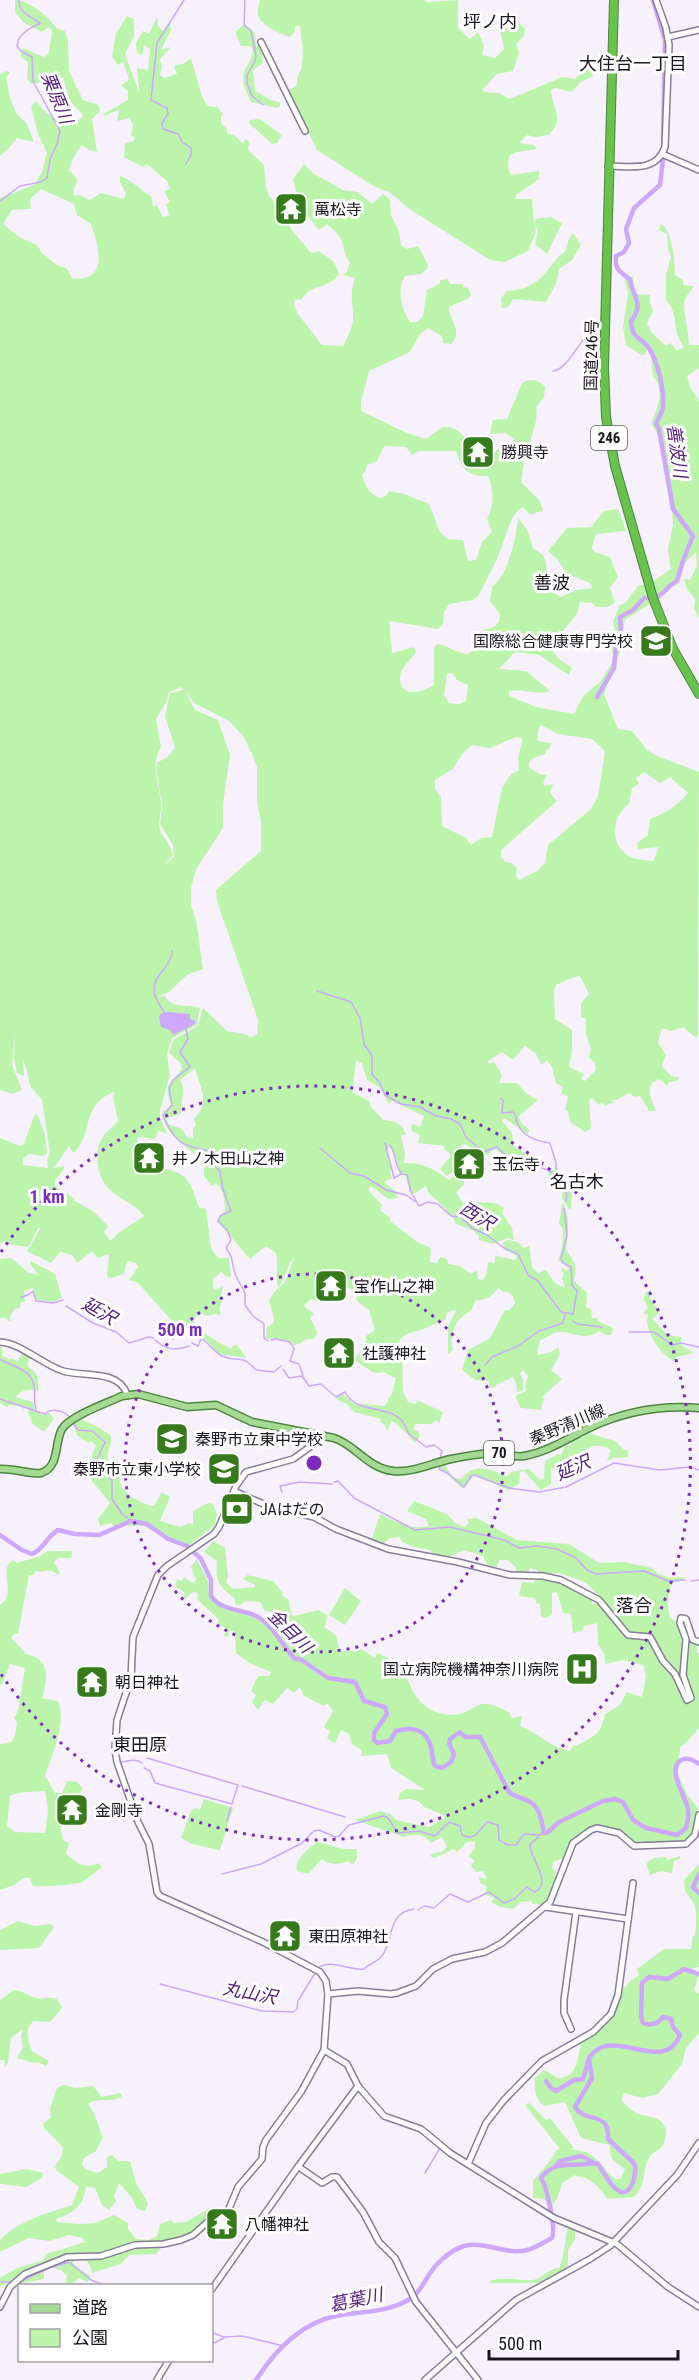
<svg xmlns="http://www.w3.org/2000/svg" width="699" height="2380" font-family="'Roboto Condensed','Noto Sans JP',sans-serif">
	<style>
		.green { fill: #bdf4ac; fill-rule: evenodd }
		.water { fill: #cea7fe }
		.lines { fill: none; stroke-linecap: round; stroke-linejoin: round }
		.stream { stroke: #cea7fe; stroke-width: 1.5 }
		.river { stroke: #cea7fe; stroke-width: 4.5 }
		.secondary-casing { stroke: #887d98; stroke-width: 8 }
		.primary-casing { stroke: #4d863d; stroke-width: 9 }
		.highway-casing { stroke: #4d863d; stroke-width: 10 }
		.secondary { stroke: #fff; stroke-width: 5 }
		.primary { stroke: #a5da94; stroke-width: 6 }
		.highway { stroke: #69c24c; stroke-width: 8 }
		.ring { fill: none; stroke: #7b2cbf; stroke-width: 3; stroke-dasharray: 3 6 }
		.labels { text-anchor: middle; stroke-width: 6; stroke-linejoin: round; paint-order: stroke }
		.shield { fill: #fff; stroke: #5f5c63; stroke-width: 1.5 }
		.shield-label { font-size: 15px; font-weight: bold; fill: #1a1620 }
		.poi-label { font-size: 16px; fill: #1a1620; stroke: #fff; text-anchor: start }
		.street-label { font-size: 16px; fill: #1a1620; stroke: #fff }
		.neighbourhood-label { font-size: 18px; fill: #1a1620; stroke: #fff }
		.water-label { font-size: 18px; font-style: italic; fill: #552083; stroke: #fff }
		.centre { fill: #7b2cbf; stroke: #fff; stroke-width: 3 }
		.ring-label { font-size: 18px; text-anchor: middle; font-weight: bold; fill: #7b2cbf; stroke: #fff; stroke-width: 6; stroke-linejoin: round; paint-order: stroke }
	</style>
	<rect width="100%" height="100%" fill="#f6f1fd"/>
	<g class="green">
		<path d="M15 0C28 0 50 17 56 28L65 31 68 41 69 71 83 100 99 105 100 111 92 119 97 152 89 150 82 145C77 151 71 162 69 170L78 180 74 188V196L80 195 90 200 101 193 124 199 126 193 120 182V176C132 180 140 190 151 196L153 207 157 205 163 217 169 216 166 204 170 202 164 191 170 189 167 181 147 164 143 167 124 157 125 143 134 141 135 138 131 135 133 125 129 118 117 121 119 110 104 116 103 114 128 100V91L121 86 129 79 123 62 118 65 112 57 116 33 127 16 134 19V36L125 54 139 92 137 68 148 70 150 49 144 45 142 55 137 53 136 43 143 31 149 34 157 17 158 26 163 31 170 22 171 30 161 50 171 47 160 59 162 67 160 75 164 78 177 74 174 67 175 65 183 64 191 58 202 96 207 106 217 107 223 114 221 116V123L227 129V133L235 136 243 143 246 139 249 142 248 150 264 165 266 187 269 196 274 201 279 219 285 216 291 229 311 253 319 251 334 262 339 274C325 292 313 281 301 300L295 299 294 305 298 314 322 345 343 346C347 338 353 327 353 318 353 302 349 295 355 278L343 275 347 271 350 262C343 254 345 248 341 239 338 233 332 229 327 224L319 230C306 216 296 198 293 179L304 164 314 174 343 190 358 192 372 204 383 194 390 199 391 215 399 232 401 245 407 249 418 246 428 265 427 269 421 274 405 276C396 289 402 310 410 322H417L423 316 427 290 439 284 441 280 447 279 450 284H463V287L468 288 471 295 469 298 449 307C449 321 464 331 451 344L443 343 442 336 428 328 420 334 410 352 369 371 361 402V411L407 433 426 439 442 427C467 425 470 451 484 466L483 461 490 458 493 463 492 458 497 449 513 442 514 439 505 433 490 434 493 420 507 419 522 383C531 378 538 379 545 387L544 397 536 407C540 420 528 444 525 458 523 466 522 474 521 482L540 501 543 511C530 513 533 519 523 507 509 515 507 535 501 549 495 564 486 581 478 596L473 600 449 604 444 612 443 624 438 629 389 621 392 653 414 647 416 652C411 660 400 668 400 678 400 699 424 693 434 684V649L437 644C447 644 454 653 468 654L475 649 483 630 492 628 499 622 500 614 490 601 492 587C509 573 516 539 518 518L527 529 533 548 543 555 546 562 547 575 545 587 561 597 576 590 593 588 590 583 567 574 557 559 548 551 567 528 591 527 604 511 618 509 626 531 596 534 592 548 595 552 610 557 618 577 610 588 615 602 608 607H596L592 603 580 602 577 614 550 647 559 659 572 668 569 675 539 655 515 652 499 669 526 671 550 691C535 696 524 688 509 691V696L536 707 574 714 583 696 600 682 614 660 611 645 616 635 613 621 620 605 625 603 639 585H644L651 603 625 620 619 645 621 650 604 694 618 729 632 731 647 750 657 756 699 772 698 1035 696 1038 683 1027 671 1031 662 1028 658 1042 666 1055 662 1066 671 1076 679 1077 677 1081 669 1082 667 1086 659 1079C643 1084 652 1101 656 1111H649L640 1096 634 1097 629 1093 616 1100H610L615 1102 605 1106 602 1102 599 1105 592 1098 589 1100 591 1128 585 1132 570 1122 568 1111 565 1110 568 1097 561 1093 563 1087 556 1083 552 1067 547 1060 542 1065 536 1054 525 1046 513 1060 502 1052 489 1060 488 1064 494 1062 502 1075 499 1083H517L527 1094 538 1100 519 1116 521 1122 529 1130 528 1134 504 1118 502 1121 512 1133 513 1145 538 1162 531 1173 515 1171 508 1158 495 1149 484 1156 473 1151 466 1144 460 1146 468 1152C461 1162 459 1169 447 1176L440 1169 450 1157V1153L444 1149 445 1146 418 1143 420 1135 412 1131 411 1127 413 1124 420 1127 424 1116 392 1101 389 1103 379 1087 367 1080 362 1063 356 1061 352 1092 369 1101 371 1107 383 1120C395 1121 401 1122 406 1134L401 1136 405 1153 404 1163C422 1162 435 1169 449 1180L455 1175 465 1183 456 1193 466 1207H472L476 1202 494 1203 504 1207 502 1213 512 1228 514 1240 507 1238 493 1244 479 1240V1236L474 1231 456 1224C455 1218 435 1197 429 1194L426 1186 414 1194 410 1193 406 1175 400 1173 394 1152 389 1146 387 1152 392 1168 390 1173 392 1178 384 1182 396 1192 398 1198 388 1199 371 1186 368 1190 382 1205 380 1210 390 1218V1221L417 1242 431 1248 430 1262 437 1263 440 1257 447 1259 448 1264 460 1266 471 1274 477 1270 478 1279 482 1280 486 1276 488 1262 495 1263V1256L516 1260 517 1256 505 1250 502 1243 508 1240 518 1242 523 1248 529 1246 532 1267 538 1273 546 1270 555 1283 565 1288 562 1279 564 1274 561 1270 563 1268 566 1271 569 1268 558 1260 562 1249 563 1229 559 1224 562 1203C571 1213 568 1237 566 1250 574 1260 578 1268 574 1281L587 1293 586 1307 591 1309 592 1318H597L598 1321 613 1328 611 1335H606L599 1331C586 1342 573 1331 558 1332 551 1333 546 1339 540 1340L537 1355 549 1353 558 1347 560 1354 551 1370 562 1379 541 1398H544L541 1410 521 1408 515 1396 526 1391 525 1387 528 1376 523 1370 520 1373 523 1380V1391L517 1392 516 1383 513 1377 496 1385 495 1387 489 1388V1381L475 1380 462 1370 468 1350 490 1338 505 1310H510L515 1303 513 1296 506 1291 504 1292 498 1288C492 1296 486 1301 476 1300L471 1311C455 1319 449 1333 453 1350L448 1354V1326L456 1310 448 1312 445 1320C439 1322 426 1328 421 1330 409 1333 403 1333 397 1345L402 1349 403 1392 408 1402 416 1404 417 1400 443 1412 439 1423 436 1420 431 1424H415L414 1430 419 1432V1438L415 1443C407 1435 402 1427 392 1421L387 1431 385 1425 380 1422 381 1419 354 1412 346 1403 341 1402 336 1398 343 1394 353 1403 384 1406 388 1402V1399L392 1394 396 1378 383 1372 374 1373 354 1360 366 1343V1336L375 1330 369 1310 356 1300 359 1292 337 1285 338 1287 326 1291 317 1301 311 1299 304 1306 314 1314 310 1318 315 1327V1330L318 1331 314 1339H306L299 1344 293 1345 291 1341 266 1338 267 1327 273 1323 274 1318 269 1301 274 1292 285 1282 294 1258C286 1266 286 1279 278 1287 275 1276 279 1265 276 1253L266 1246 250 1259C238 1246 230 1234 217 1222L220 1215 225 1211C225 1201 223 1189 216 1183L212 1186 204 1176V1169L209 1163 206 1159 204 1151 195 1150V1154C181 1143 164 1132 162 1112L168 1109 171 1104C162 1087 172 1081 182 1069L180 1063 169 1053 173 1040 198 1026 203 1008 227 1031 248 1035 251 1038 257 1034 258 1020 217 901 216 890 261 851V822L257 802V767L252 754 243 736 229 721 194 703 185 691 195 710 218 720 230 755 223 804V828L196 869 191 888V905L196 920 203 969 187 975 169 992 158 997 165 996C173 1010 186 1003 200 1008L197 1025 172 1038 167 1054 170 1075 160 1110V1118L167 1133 158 1131 155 1139 138 1137 135 1151C155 1172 159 1164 180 1174 191 1179 195 1197 199 1207L206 1209 211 1248 218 1258H229L231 1276 227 1277 221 1272 213 1279V1287L215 1290 223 1286 220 1300 222 1301 219 1310 221 1312 220 1316 217 1314 205 1316 201 1312 193 1320C198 1331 220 1344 231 1348L236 1344 247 1358 219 1354 206 1340 193 1335 172 1321 138 1283 129 1280 138 1267 136 1263 127 1261 124 1274 111 1278 107 1277 109 1254 98 1258 92 1251 77 1263 72 1255 60 1252 51 1263 27 1251 40 1229 39 1227 28 1247 7 1244 5 1241 0 1244V1138L20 1146 24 1144 34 1116 37 1114 45 1134 47 1153 44 1156 30 1154 23 1158V1165L48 1168 47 1159 50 1153 42 1100 31 1087 23 1058 24 1076 17 1073 14 1059 15 1033 12 1065 22 1090 13 1094 0 1090V198L34 185 42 172 47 153 38 134 31 106 36 101C48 117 61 127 82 118L83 115 70 101 63 78 53 75 43 82 31 84 27 79 28 62 21 57 22 48 44 57 49 53 52 31 49 27 42 32 23 22 15 12ZM41 189 74 204 77 215 91 224C96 238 107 269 88 277 84 279 77 278 73 279L66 268 58 266 42 253 37 245 19 237 3 224 12 210 31 209 30 199ZM384 446 406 447 412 455 418 451H456C462 469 468 477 488 476 494 489 494 506 487 519L492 532 482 542 476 560 468 561 463 540 448 539 440 532 429 504 404 494 389 491 386 496 380 498C368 493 365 486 362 474L365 472 367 465 377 461ZM452 673 457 680 468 685 466 701 459 704 449 703 444 695 447 674ZM181 687 184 690 170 693 165 717 175 747 168 757 158 762 156 768 162 805 160 824 173 845 174 857 164 865 173 855C169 841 166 842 160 830 157 824 161 814 161 807 161 786 149 767 161 747L156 719 167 701 169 692ZM541 725 558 734 592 739 605 751 598 796 591 809 548 845 545 863 537 871 519 880 516 876 517 868 512 863 505 862 501 857V850L557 801 550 793 553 784 545 786 543 783 547 775 539 774 529 767V763L533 758 545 754 546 750 550 748 551 743 537 741 539 727ZM516 737 522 738V741L518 758 519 770 511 774 502 788 492 837 481 838 471 845 466 838 442 826 441 797 435 789V780L453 769 462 754 472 745 490 748ZM644 772 660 783 670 777 688 793C677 806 666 813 650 819L648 835 637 843 638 849 659 847 653 861C646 860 639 860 633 858 609 849 610 817 629 804L632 788 639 784 636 778ZM580 976 589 994 581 1003V1017L586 1019V1034L591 1050 589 1058 595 1063 596 1070 585 1081 581 1079 584 1074 569 1067 572 1052V1030L555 1019 554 992 556 985 571 978ZM195 1068C200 1089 211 1101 194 1119L196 1126 193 1128V1138L187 1137 182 1129 168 1124 167 1118 181 1114C180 1102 187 1091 180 1080ZM115 1092 113 1097 118 1121C114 1126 105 1132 102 1138 93 1153 97 1178 110 1190 121 1200 135 1204 144 1216L118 1233 111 1241 104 1232 108 1226 94 1212 75 1201H73L75 1199 55 1186V1181L64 1169V1166L54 1168 69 1146 73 1153C93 1140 80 1103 115 1092Z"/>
		<path d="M260 0H424L426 2 458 0V28L470 39 478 32 484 45 482 55 495 58 504 49 500 30 517 21 525 29 524 36 516 44 519 53 513 71 497 74 482 90 485 92 499 93 510 99 562 77 575 79 586 69 591 71 593 76 581 82 572 92 555 88 551 91C553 111 565 117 549 135L535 137 527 135 519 143 534 145 537 149 517 152 509 156 508 167 511 175 539 171V179L516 195 515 199H532L534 223 536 220 534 219 551 217 562 223 547 254 535 244 538 231 535 224 536 232 528 251 505 262 490 260 408 208 389 192 375 187 317 150 289 90 296 86 299 72 301 70 303 53 300 26H295V31L290 37C280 34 260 25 258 15 257 10 259 5 260 0Z"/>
		<path d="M245 24 255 33 256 45 261 46 263 63 253 70 255 91 273 101 280 102V106L277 108 251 102C248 95 243 86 243 78 244 63 257 60 251 46H241L235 32Z"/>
		<path d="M7 71 10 72 6 78 11 101 17 114 27 124 34 142 17 138 10 147 0 156V74Z"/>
		<path d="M260 119 282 135 277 143 272 144 249 123 250 120Z"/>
		<path d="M661 224C673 231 675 262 675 275L683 280V285L694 286C691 290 687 295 685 299 682 309 689 331 689 345H699V368L687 376 690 387 699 401V619L694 608 695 599 687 589 684 579 690 580 697 566 696 552 678 570 680 579 676 586 670 587 660 599 654 592 652 582 671 569 668 549 673 525 672 509 659 437 651 423C657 409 666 389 653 377L650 348 646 349V354L641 355 626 345 623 327 628 293 625 279 633 276 635 294 650 295V302L653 311 647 323 651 332 666 346 671 343 677 351 684 347C682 343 678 339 677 334 674 320 676 311 666 300V275L671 257 668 249 667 234 659 230Z"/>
		<path d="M573 233 581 245 572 260 559 269 556 284 546 302 513 299 508 307 502 308 501 298 507 291C537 288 541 278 558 257 560 255 564 253 565 251 569 244 567 238 573 233Z"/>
		<path d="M557 1166 559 1171 571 1182 569 1190 572 1191 571 1209H569L562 1199 563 1189 548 1177 549 1168 554 1170Z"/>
		<path d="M11 1258 29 1273 38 1275 30 1264 31 1261 55 1274 62 1298 53 1302 36 1300 33 1288 24 1291 25 1302H21L20 1308 15 1309 10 1316 11 1322 5 1318H0V1259Z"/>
		<path d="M651 1289 650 1298 660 1312 652 1319 668 1335 681 1337V1345L694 1353 677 1357 674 1361C661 1355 643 1330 648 1315L643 1313 648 1308 644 1300 645 1293Z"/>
		<path d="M0 1345 3 1352 2 1356 10 1359 12 1358 17 1362 22 1353 30 1358 27 1365 37 1375 39 1391C31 1389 21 1389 16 1397L33 1402 35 1409 42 1415 49 1413 54 1419 44 1432 33 1424 28 1413 29 1410 26 1407 24 1410 21 1406 10 1405 6 1407 0 1403Z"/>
		<path d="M80 1419 100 1428 111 1436C112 1444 109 1447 108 1454 106 1462 113 1465 117 1470 120 1475 119 1478 120 1483 123 1493 143 1506 154 1506L162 1492 170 1497 160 1521 180 1527 190 1523 193 1525V1511L208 1503 213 1504 217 1514 215 1525 188 1546 168 1538 155 1529 150 1530 145 1526H128L127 1521 115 1527 111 1523 100 1526 98 1519 110 1503 91 1480 92 1454 96 1446 92 1441 88 1443 77 1435 73 1421Z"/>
		<path d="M588 1433 615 1441 624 1450H628V1457L614 1458 607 1461 611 1450C600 1443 590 1444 581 1454L583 1455V1462L566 1469 573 1479 570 1481 562 1472 551 1468V1484L541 1490 524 1471 520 1472 519 1484 508 1490 474 1475 463 1489 440 1468 444 1464 453 1478 462 1479C472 1462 493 1469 507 1477L511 1472 529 1469 540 1480 544 1478 545 1461 558 1454 561 1455 565 1446 571 1445V1442L580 1435 582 1438Z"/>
		<path d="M414 1501 447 1514 455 1523 465 1527 469 1522 466 1519 477 1518 517 1540 569 1544 599 1563 624 1562 652 1568 658 1574 670 1578 686 1577 678 1582H673C667 1594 667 1605 670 1618 680 1623 683 1633 683 1644L691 1642 697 1644V1652L699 1653V1728L685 1744 680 1747V1753L678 1756 681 1762 677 1772 687 1794 698 1808 692 1836 687 1842 641 1845 633 1843 618 1830 588 1829 571 1840 564 1858 553 1862 552 1868 556 1871 555 1876 558 1878 545 1905 533 1904 531 1901 520 1902 513 1909 500 1907 491 1902 494 1898 484 1894 487 1886 480 1883 479 1877 487 1879 483 1871 476 1872 471 1866 474 1860 469 1857V1855L475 1848V1842H467L457 1852 454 1849 434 1858 430 1856 433 1853 442 1852 447 1847 442 1837 431 1843C424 1834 415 1833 404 1837L355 1820 380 1811 390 1814 396 1820 429 1827 445 1818 441 1814 424 1807C418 1798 408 1798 398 1800L400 1793 406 1789 425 1790 391 1768 387 1754 361 1756 362 1750 353 1745 348 1733 341 1730 335 1743 327 1739 330 1731 324 1727 333 1711 327 1703 324 1706 304 1696 300 1687 294 1693 287 1688 273 1704 265 1700 258 1710 252 1702 256 1695 251 1691 258 1676H269L271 1672 249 1663 236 1653 235 1632 230 1630 228 1637 224 1636 226 1628 217 1624 219 1620 197 1599 198 1594 194 1591 184 1600 183 1597 185 1593 175 1586 177 1579 182 1581 184 1577 193 1583 196 1580 191 1567 197 1559 208 1581 210 1598C220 1611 236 1612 251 1616 257 1618 263 1623 268 1627L273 1625 272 1612 265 1611 260 1602 246 1601 240 1605 235 1604V1599C219 1585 215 1583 217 1561L204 1552 213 1541 225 1548 228 1576 226 1582 233 1589 255 1587V1585L243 1579 247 1575 273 1581 283 1593 282 1595 289 1600 291 1614 294 1616 318 1610 328 1616 324 1627C343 1639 333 1634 341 1652L347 1650 356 1652 361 1649 375 1658 377 1653 403 1665C403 1673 408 1679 411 1687 420 1707 438 1718 460 1714 468 1712 474 1706 482 1704 491 1703 500 1708 509 1712L512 1718 522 1716 520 1726C538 1733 550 1747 570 1751L573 1745 576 1746C595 1735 600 1737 605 1714L620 1705 627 1692 642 1697 646 1676 643 1665 623 1660 605 1664 604 1654 598 1644 597 1623 584 1626 582 1631 573 1633 571 1614 563 1613 557 1592 552 1593V1613L547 1618 541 1617 540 1604 536 1603 535 1598 519 1596 522 1582 534 1583 536 1578 556 1579 590 1597 593 1605 597 1602H602V1599L585 1582 559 1573 539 1574 537 1570 530 1568 528 1573 516 1572V1567L507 1560H499L497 1567 487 1565 483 1556 464 1550 449 1557 433 1554 430 1550 413 1547 401 1541 400 1537 390 1538 384 1543 372 1539 380 1514C397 1522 411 1530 429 1526L426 1519 407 1511Z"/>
		<path d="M47 1551H73L71 1558H58L54 1562 60 1573 58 1575C47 1566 45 1574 36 1571L33 1575H29L18 1634H14L11 1638 24 1651 25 1654C51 1658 48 1678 42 1698L58 1701C67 1724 52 1754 45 1776L55 1793H62L67 1781 78 1782 83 1789 76 1797 65 1800 61 1829 63 1840 69 1843 66 1854C78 1863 84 1870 99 1863L102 1867C95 1872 89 1878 82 1882 77 1885 40 1887 33 1886L30 1878H24L14 1885 0 1890V1744L11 1742 15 1736 17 1722 14 1718 18 1711 25 1668 10 1664 2 1685 0 1684V1605C16 1594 1 1576 9 1563L13 1560 17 1563 40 1556ZM45 1791 48 1811 45 1833 15 1832 7 1826 10 1796C20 1791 33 1792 45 1791Z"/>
		<path d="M345 1588 361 1601 345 1625 329 1615Z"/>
		<path d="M79 1669 101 1673 103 1683 96 1695 89 1696 77 1694Z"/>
		<path d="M204 1799 233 1808 220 1850 192 1844 181 1838 191 1811 195 1808 200 1810Z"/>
		<path d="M317 1842 344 1849H357V1858L353 1865 348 1861C341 1864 330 1866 322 1859L308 1874 297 1871C295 1858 307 1850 317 1842Z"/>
		<path d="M680 1856V1859L674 1861 672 1873 661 1871 650 1875 646 1863 654 1858 666 1857 667 1860Z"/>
		<path d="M699 1864V1967L693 1968 694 1973 699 1975 694 1990 699 1994V2033L686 2048 682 2064 658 2094 643 2098 623 2093 622 2101C626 2105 631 2110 636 2113 648 2118 664 2115 666 2132 666 2136 665 2142 663 2145 659 2151 652 2152 649 2158 641 2173 648 2182 634 2197L607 2199C602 2191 593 2180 585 2178 581 2177 578 2177 575 2175L562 2183 558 2197 552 2206 543 2199 533 2198V2181L553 2157 556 2150 560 2149 525 2105 529 2103 546 2120 550 2118 574 2148 570 2149C597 2152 597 2162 615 2179H621L625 2169C614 2162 609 2159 610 2145L581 2138 565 2102 544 2106C535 2099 534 2089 535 2078L544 2070 558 2078C577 2078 577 2059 581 2046L579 2042C609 2026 611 2018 621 1986L626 1988 628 1983 639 1975 637 1969 664 1949H691L693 1936 695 1935C696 1925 698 1911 693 1902 686 1891 685 1895 684 1880Z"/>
		<path d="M18 1921 35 1926 50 1924 54 1927 39 1948 0 1950V1930Z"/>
		<path d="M14 1990C24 1991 29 1997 38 1998 45 2000 47 1996 57 1999L62 2008 50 2022 34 2021C24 2027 28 2042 32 2051L49 2061 46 2066 38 2062 33 2063 17 2058 23 2047 21 2037 23 2029 11 2038 8 2063 4 2067 5 2060H0V2000Z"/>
		<path d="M63 2085 75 2088 93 2086 102 2097 120 2093 122 2096C112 2104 97 2096 88 2104 97 2115 97 2124 103 2137L96 2151 84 2158 82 2164 85 2169 98 2173 107 2167V2157L112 2155 118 2161H130L136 2183 148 2203 145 2211 137 2209 132 2198 119 2183 114 2196 116 2201 109 2210 102 2205 95 2188 86 2187C83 2206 74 2213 56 2219L57 2222 81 2224 95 2223 114 2215 128 2223V2229L136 2239 149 2240 157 2236 160 2224 171 2220 174 2223 186 2222 210 2208 215 2210 218 2215 215 2225 211 2229 194 2232 165 2243 156 2254 129 2255 121 2264 92 2273 90 2266 82 2254 73 2253V2264L90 2276 88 2282 78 2278 73 2285 66 2284 67 2276 61 2270 49 2267 44 2270V2279L12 2285 10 2282 0 2286V2278L17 2268 44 2260 46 2254 85 2242 83 2238 69 2235 49 2241 29 2238 0 2252V2240C20 2220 45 2214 72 2205L79 2187 56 2170 55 2167 62 2155 63 2147 44 2128 43 2124 51 2117 50 2108 57 2088Z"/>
		<path d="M27 2169 43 2173 42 2178 26 2187 0 2184V2174Z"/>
		<path d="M568 2227 575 2230V2239L568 2250V2266L566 2268 538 2283H491L490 2281C501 2276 520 2281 533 2280 543 2278 549 2268 559 2268 564 2258 565 2239 568 2227Z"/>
	</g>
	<path class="water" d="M169 1012 190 1014V1019L195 1021V1024L173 1035 170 1030 161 1027 159 1016 162 1013Z"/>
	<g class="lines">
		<g class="stream">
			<path d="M184 0 157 43 151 100 167 108 168 114 162 123 163 129 178 134 182 142 191 148V155L186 164"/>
			<path d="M245 0 244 25 251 31 256 55 255 61 247 75V83L252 96 263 105"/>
			<path d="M0 201 20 186 41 182 47 178 50 159 57 144 60 131 33 81 32 57 22 52 17 46C18 33 30 29 40 23 31 17 18 12 19 0"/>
			<path d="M553 371C568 370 581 336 596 326"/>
			<path d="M317 991 351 1002 360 1018 364 1044 372 1056V1074L380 1083 385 1095 401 1104 420 1107 436 1116 451 1119 460 1124 466 1137 483 1152 497 1147 519 1167 531 1171 535 1166C553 1170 570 1182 566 1201"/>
			<path d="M165 1014C161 1007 155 999 154 991 152 975 172 967 172 951"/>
			<path d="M186 1029 188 1039 180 1052 190 1067 173 1080 169 1087 172 1105 163 1116C174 1140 180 1146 206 1150 207 1161 212 1165 220 1171L223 1189 231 1211 220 1216 218 1221 227 1230 231 1240 226 1248 231 1256 235 1274 245 1293V1305L253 1316 264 1324V1338L268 1341"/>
			<path d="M500 1098 503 1100 502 1113 513 1112C518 1117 515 1119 518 1125 525 1138 537 1141 550 1143L556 1163V1174"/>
			<path d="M385 1143 394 1178 401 1174 407 1175 411 1192 419 1206 428 1202 438 1204 451 1216 461 1217 472 1228 487 1235 504 1248 518 1254 528 1275 538 1281 561 1312 573 1314 577 1291 572 1285 571 1267 563 1263 561 1259 567 1235 564 1208"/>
			<path d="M390 1145C397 1155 394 1165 401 1173"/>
			<path d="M320 1148 350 1173 364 1176 386 1190 406 1195 416 1202"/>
			<path d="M21 1297 28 1295 33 1291 36 1301 53 1303 63 1300"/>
			<path d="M66 1306 93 1323 116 1332 129 1343 149 1337 153 1338"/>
			<path d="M573 1321 577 1324 602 1327"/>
			<path d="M629 1332H654L672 1345 681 1343 699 1347"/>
			<path d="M155 1340C167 1350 174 1351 189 1346"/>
			<path d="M271 1340 276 1339 290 1342 294 1349 290 1361 299 1364 303 1375"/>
			<path d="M192 1343 198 1346 201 1339 204 1340C208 1344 217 1354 222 1356 239 1364 239 1352 256 1370L274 1372 281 1366"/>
			<path d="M0 1359C12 1367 30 1368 34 1385 36 1393 33 1401 36 1409"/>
			<path d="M485 1365 492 1357 518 1346 539 1331 563 1323 565 1315"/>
			<path d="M283 1369 289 1378 302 1376 309 1386 321 1384 336 1397 345 1392C359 1419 399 1399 408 1433L426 1447 434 1445 442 1451 440 1459"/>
			<path d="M0 1399 45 1414C52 1407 66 1411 71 1419"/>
			<path d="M73 1423 78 1430 92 1431 105 1442 98 1457V1462L112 1481V1499L122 1514 131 1521"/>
			<path d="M441 1464 439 1469 449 1474 464 1487 471 1476 474 1475 509 1488 539 1492 566 1487 614 1463 659 1470 690 1467 699 1470"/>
			<path d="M334 1482 338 1481 354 1498 415 1530 450 1527 504 1540 519 1548 536 1546 557 1549 576 1558 587 1570 596 1574 644 1571 668 1581 685 1580"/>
			<path d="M282 1492 280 1486 299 1482 332 1484"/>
			<path d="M691 1581 699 1580"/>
			<path d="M122 1762C129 1761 135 1758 142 1763"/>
			<path d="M144 1768 150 1771 155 1783 232 1804 238 1785 147 1758"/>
			<path d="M242 1786 345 1817"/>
			<path d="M227 1821 231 1807"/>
			<path d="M222 1874 261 1864 302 1843 314 1831 319 1830 335 1837 339 1836 349 1825 384 1816 388 1818 398 1833 419 1831 435 1836 449 1822 460 1826 462 1835C475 1842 479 1830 487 1822L498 1825 499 1840 508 1845H516L524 1834 540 1835 544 1833"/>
			<path d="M418 1910 424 1906 434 1908 450 1894 468 1902 489 1892 504 1903 514 1899 527 1887 534 1892C554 1884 530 1859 530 1845L540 1835"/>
			<path d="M318 1968C331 1958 349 1971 364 1969 369 1964 375 1963 380 1958 395 1943 385 1913 414 1909"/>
			<path d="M160 1984 262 2011 293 2012 297 2009 298 2001 315 1973"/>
			<path d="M425 2173 440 2148"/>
			<path d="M0 2282H11"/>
			<path d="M19 2282 49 2268 69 2262 91 2280 107 2286"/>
			<path d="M212 2332 223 2337 242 2336 284 2346"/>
			<path d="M212 2344 224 2338"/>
		</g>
		<g class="river">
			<path d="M653 0 665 40 663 142"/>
			<path d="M663 159 660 185 634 208 626 229 629 243 624 252 616 256C614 271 621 271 630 280 633 298 645 303 631 321 632 340 640 336 648 347 658 361 664 389 663 406 663 412 658 418 656 423L659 429 673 509 693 536 684 558"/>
			<path d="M656 597C665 594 668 585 677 581L683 561"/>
			<path d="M597 697 614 668 616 646 621 632 620 617 633 610 644 598H650"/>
			<path d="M0 1535 22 1550 32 1554C44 1549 47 1536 58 1530L75 1534 99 1535 131 1521 147 1524 168 1539 187 1546 201 1559 211 1580V1596C222 1612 242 1608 258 1617 275 1627 281 1645 295 1659H300L328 1678 355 1682 364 1701 385 1707 387 1714 374 1733V1740L377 1743 390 1741 396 1731C411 1727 426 1728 431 1747 433 1753 432 1760 435 1766L442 1768 451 1762 454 1754 449 1743 450 1739 460 1732 465 1737H480L509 1792C515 1797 519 1797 526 1800 540 1805 541 1819 544 1833L548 1832 559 1822 603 1801 615 1799 623 1802 633 1820 646 1828 677 1835 686 1828C688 1822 689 1816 688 1809 686 1797 666 1769 681 1760 688 1757 693 1760 699 1764"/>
			<path d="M699 1874 693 1887 699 1893"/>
			<path d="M546 2081 551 2088 556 2091 574 2080 583 2079 589 2059"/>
			<path d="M556 2165 560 2161 581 2156 594 2163"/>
			<path d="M256 2380C274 2352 301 2323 336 2316 362 2311 387 2313 410 2299 419 2293 422 2286 427 2278 435 2264 449 2251 464 2246 484 2240 507 2256 527 2250 535 2248 544 2242 552 2238 556 2229 547 2187 541 2178 556 2158 573 2168 594 2163L598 2164C603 2171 608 2182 615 2188 630 2203 638 2174 634 2163L608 2139C610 2110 585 2124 575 2107L592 2078 589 2058C612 2023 663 2077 680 2035L673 2027 671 2019 663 2017C658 2024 651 2026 643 2023L641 2016 642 1983 649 1977 668 1979 684 1969 699 1974"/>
		</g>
		<defs>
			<g id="secondary">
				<path d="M668 37 699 30"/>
				<path d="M261 42 305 131"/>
				<path d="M662 154 699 170"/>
				<path d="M608 166C630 166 656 173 665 147L669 45 666 28 656 0"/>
				<path d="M0 1342C21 1343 43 1365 63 1371 83 1377 118 1369 127 1394"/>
				<path d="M234 1491 270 1507 314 1517 336 1529 388 1549 458 1562 510 1575 543 1576 561 1580 599 1600 628 1635 650 1637 663 1661 675 1674 687 1700 691 1698 683 1675 686 1639 680 1623 681 1618 686 1619 693 1640 699 1642"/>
				<path d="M545 1907 628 1919"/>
				<path d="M328 1994 358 1991 391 1994 397 1993 416 1986 433 1969 452 1959 485 1952 502 1943 550 1902 573 1843 591 1830 597 1828 619 1833 634 1846 686 1844 695 1835 699 1815"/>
				<path d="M571 2029 564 2013V2000L576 1912"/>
				<path d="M324 2050 347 2064 358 2086 384 2116 421 2129 450 2153 554 2218 617 2244 668 2287 699 2307"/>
				<path d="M468 2164 486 2123 504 2100 542 2061 593 2032 611 2014 618 1995 633 1883"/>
				<path d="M299 2167 322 2183 332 2177H337L363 2212 379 2242 395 2258 416 2302 478 2380"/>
				<path d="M212 2289 297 2168 358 2086"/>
				<path d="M0 2307 10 2287 25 2274 67 2257 101 2256 135 2245 163 2244 181 2240 193 2235 212 2218 228 2211 238 2187 262 2159 263 2147 266 2140 301 2092 324 2050 328 1994 326 1981 320 1972 265 1943 160 1896 157 1892 149 1844 138 1822 117 1762 115 1749 117 1720 131 1678 133 1637 158 1575 167 1566 214 1534 219 1527 236 1486 246 1472 293 1459 314 1444 318 1436"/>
				<path d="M157 2380 169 2360"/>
				<path d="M425 2380 516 2300 590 2259 610 2246 677 2175 699 2143"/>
			</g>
			<path id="primary" d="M0 1469C13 1468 32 1475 41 1473 60 1467 54 1443 62 1429 70 1416 107 1403 122 1396L138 1394 187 1407 216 1405 252 1422 334 1438C356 1445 367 1468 393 1471 413 1473 432 1463 451 1459 466 1456 482 1453 497 1453 506 1453 515 1458 524 1456 547 1452 567 1439 587 1429 622 1412 661 1405 699 1408"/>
			<path id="highway" d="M614 0 604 367 606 417 615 466 653 598 673 649 699 694"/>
		</defs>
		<use href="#secondary" class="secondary-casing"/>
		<use href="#primary" class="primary-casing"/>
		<use href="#highway" class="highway-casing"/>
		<use href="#secondary" class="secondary"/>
		<use href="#primary" class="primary"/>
		<use href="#highway" class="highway"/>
	</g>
	<g class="ring">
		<circle cx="314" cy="1463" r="189"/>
		<path d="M1 1252A377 377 0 1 1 1 1674"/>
	</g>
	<defs>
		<symbol id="temple-square" viewBox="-11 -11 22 22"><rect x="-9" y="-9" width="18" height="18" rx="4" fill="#367a1c" stroke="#fff"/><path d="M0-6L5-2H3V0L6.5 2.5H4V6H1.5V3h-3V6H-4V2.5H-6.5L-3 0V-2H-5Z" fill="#fff"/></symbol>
		<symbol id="school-square" viewBox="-11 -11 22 22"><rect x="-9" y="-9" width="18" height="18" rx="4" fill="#367a1c" stroke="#fff"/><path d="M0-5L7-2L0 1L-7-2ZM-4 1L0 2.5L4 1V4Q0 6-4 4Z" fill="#fff"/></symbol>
		<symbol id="bank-square" viewBox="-11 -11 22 22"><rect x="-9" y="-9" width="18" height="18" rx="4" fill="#367a1c" stroke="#fff"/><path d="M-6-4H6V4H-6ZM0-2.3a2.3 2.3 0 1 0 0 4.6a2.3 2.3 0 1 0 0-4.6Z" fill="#fff"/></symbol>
		<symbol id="hospital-square" viewBox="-11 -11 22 22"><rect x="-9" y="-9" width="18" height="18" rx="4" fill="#367a1c" stroke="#fff"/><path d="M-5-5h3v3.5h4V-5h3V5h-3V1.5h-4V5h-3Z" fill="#fff"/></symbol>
	</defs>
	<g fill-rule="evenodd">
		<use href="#temple-square" x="272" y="190" width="38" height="38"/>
		<use href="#temple-square" x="459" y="433" width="38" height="38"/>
		<use href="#school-square" x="637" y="622" width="38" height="38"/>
		<use href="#temple-square" x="130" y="1139" width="38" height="38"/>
		<use href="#temple-square" x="450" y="1145" width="38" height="38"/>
		<use href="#temple-square" x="312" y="1267" width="38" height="38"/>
		<use href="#temple-square" x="320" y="1334" width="38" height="38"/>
		<use href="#school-square" x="153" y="1420" width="38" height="38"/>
		<use href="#school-square" x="205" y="1450" width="38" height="38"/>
		<use href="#bank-square" x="218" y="1490" width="38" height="38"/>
		<use href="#hospital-square" x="563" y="1650" width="38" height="38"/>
		<use href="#temple-square" x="73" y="1663" width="38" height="38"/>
		<use href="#temple-square" x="53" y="1791" width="38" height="38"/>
		<use href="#temple-square" x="266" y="1917" width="38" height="38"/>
		<use href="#temple-square" x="203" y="2205" width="38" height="38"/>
	</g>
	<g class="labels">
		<g class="shield">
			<rect x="591" y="426" width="36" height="24" rx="4.5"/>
			<rect x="484" y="1441" width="30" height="24" rx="4.5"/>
		</g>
		<g class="shield-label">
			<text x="609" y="443">246</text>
			<text x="499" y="1458">70</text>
		</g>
		<g class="poi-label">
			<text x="314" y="215">萬松寺</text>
			<text x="501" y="458">勝興寺</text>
			<text x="633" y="647" text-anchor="end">国際総合健康専門学校</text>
			<text x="172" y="1164">井ノ木田山之神</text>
			<text x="492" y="1170">玉伝寺</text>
			<text x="354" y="1292">宝作山之神</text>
			<text x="362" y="1359">社護神社</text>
			<text x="195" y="1445">秦野市立東中学校</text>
			<text x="201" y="1475" text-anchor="end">秦野市立東小学校</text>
			<text x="260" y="1515">JAはだの</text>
			<text x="559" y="1675" text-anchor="end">国立病院機構神奈川病院</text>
			<text x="115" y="1688">朝日神社</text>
			<text x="95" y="1816">金剛寺</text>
			<text x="308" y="1942">東田原神社</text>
			<text x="245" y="2230">八幡神社</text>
		</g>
		<g class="street-label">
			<text transform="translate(591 355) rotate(-89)" y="6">国道246号</text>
			<text transform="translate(567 1424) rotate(-23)" y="6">秦野清川線</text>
		</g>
		<g class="neighbourhood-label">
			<text x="490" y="28">坪ノ内</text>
			<text x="633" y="70">大住台一丁目</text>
			<text x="552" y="589">善波</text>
			<text x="577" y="1188">名古木</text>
			<text x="634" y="1612">落合</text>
			<text x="140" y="1751">東田原</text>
		</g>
		<g class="water-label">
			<text transform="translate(57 98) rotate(68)" y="6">栗原川</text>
			<text transform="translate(677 451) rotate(82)" y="6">善波川</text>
			<text transform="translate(477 1216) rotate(31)" y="6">西沢</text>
			<text transform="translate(99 1311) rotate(30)" y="6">延沢</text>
			<text transform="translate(573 1468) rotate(-23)" y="6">延沢</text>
			<text transform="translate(290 1631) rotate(45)" y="6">金目川</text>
			<text transform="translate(250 1993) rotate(11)" y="6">丸山沢</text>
			<text transform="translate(356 2300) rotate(-12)" y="6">葛葉川</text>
		</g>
	</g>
	<circle cx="314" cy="1463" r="9" class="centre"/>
	<g class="ring-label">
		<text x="47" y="1203">1 km</text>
		<text x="180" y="1336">500 m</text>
	</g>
	<rect x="18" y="2284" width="195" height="78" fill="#ffffff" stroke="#a3a2a6" stroke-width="1.5"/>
	<rect x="30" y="2304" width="30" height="9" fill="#a5da94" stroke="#a3a2a6" stroke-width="1.5"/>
	<text x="72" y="2314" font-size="18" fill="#1a1620">道路</text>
	<rect x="30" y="2329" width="30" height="18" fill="#bdf4ac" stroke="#a3a2a6" stroke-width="1.5"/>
	<text x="72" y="2344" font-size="18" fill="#1a1620">公園</text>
	<path d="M489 2350v9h189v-9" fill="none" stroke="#1a1620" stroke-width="3"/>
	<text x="498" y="2350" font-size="18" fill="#1a1620" stroke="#ffffff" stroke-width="4.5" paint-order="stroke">500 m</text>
</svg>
